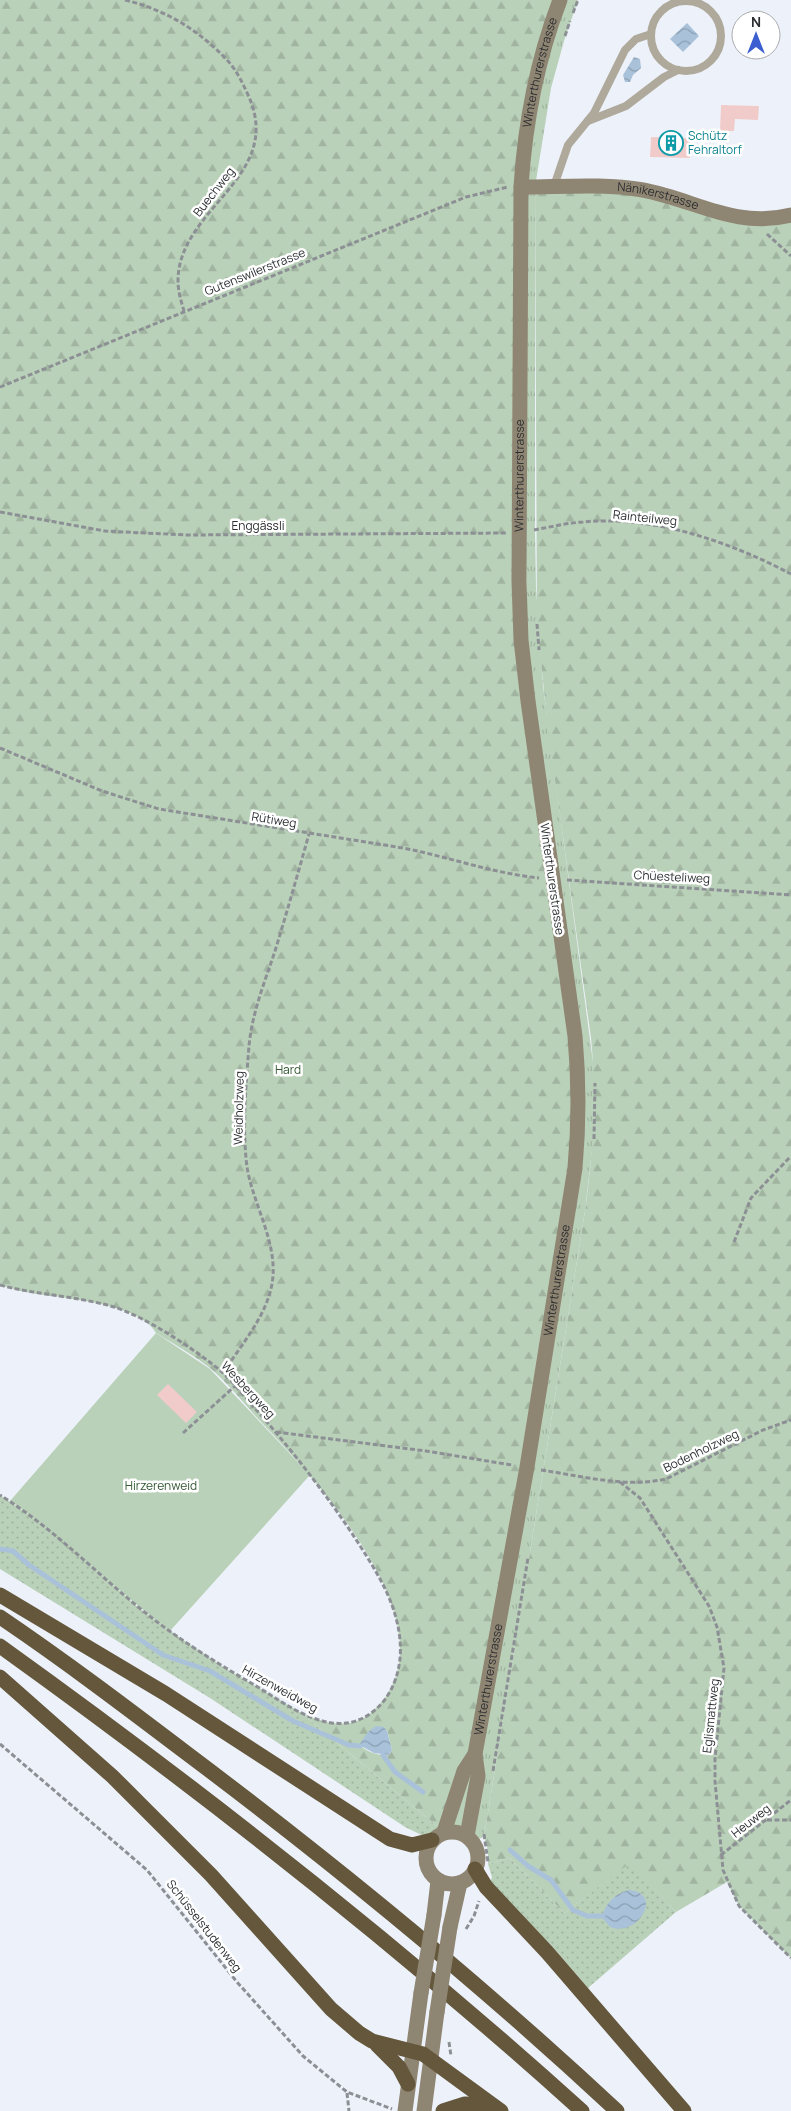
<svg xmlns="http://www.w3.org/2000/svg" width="791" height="2111" font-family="Manrope,sans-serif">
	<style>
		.grass { fill: url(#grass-tufts) }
		.forest { fill: url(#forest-firs); fill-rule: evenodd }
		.park { fill: url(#park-dots) }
		.garden { fill: #bad1b9 }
		.water { fill: url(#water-waves) }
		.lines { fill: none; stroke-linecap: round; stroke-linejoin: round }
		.stream { stroke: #a9c2da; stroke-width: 5 }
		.building { fill: #f1cbc9 }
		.path { stroke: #8c9095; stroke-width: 3; stroke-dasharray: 5 2.5; stroke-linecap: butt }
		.lane { stroke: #afa99c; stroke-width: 8 }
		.secondary { stroke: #8f8573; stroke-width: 15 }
		.highway { stroke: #64573c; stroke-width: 15 }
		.secondary-bridge { stroke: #8f8573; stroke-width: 15 }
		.labels { text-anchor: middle; stroke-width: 5; stroke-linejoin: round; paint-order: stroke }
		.street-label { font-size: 12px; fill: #2c2f31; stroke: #fff }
		.culture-label { font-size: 12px; fill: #0d838f; stroke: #fff; text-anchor: start }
		.park-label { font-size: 12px; fill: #325731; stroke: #fff }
	</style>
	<defs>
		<pattern id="grass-tufts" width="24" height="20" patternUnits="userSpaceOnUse" patternTransform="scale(1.25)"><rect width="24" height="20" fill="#bad1b9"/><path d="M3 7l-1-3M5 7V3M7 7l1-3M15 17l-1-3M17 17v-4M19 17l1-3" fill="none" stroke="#a0b4a0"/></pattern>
		<pattern id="forest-firs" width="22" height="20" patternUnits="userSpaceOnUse" patternTransform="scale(1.25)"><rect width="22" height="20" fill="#bad1b9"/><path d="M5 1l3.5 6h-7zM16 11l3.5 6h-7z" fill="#a0b4a0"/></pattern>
		<pattern id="park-dots" width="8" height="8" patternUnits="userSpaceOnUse" patternTransform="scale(1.25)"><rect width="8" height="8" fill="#bad1b9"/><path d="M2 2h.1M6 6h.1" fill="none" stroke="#a0b4a0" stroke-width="1.8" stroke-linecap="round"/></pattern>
		<pattern id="water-waves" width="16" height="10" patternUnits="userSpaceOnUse" patternTransform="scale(1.25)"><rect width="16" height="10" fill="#a9c2da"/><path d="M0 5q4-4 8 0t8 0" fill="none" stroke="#8a9eb1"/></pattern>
	</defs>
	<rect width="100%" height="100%" fill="#edf2fa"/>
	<path class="grass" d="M560 0H578L564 41 551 88 535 187V530L536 588 543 686 594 1070V1133L585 1211 484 1837 472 1841 460 1832 452 1831 528 701 521 187Z"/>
	<g class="forest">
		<path d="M0 0H560L527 124 519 581 579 1103 475 1754 444 1832 300 1712C323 1724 352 1731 373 1711 459 1632 317 1481 262 1423 245 1405 229 1384 210 1368 193 1355 174 1344 156 1333 140 1303 62 1298 30 1293 20 1291 10 1288 0 1285ZM384 1727 387 1731 392 1750 389 1755C379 1756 366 1752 359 1744Z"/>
		<path d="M595 186 704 209 791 215V1958L739 1906 727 1882 676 1912 630 1864 564 1913 510 1858 488 1864V1850L484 1837 585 1211C593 1153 597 1097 591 1038L548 729 537 624 535 187Z"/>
	</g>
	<g class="park">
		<path d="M0 1495 51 1530 139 1608 170 1631 225 1668 300 1712 444 1832 432 1840 405 1827 210 1698 0 1569Z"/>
		<path d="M510 1858 564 1913 630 1863 676 1912 588 1988 552 1946 490 1883 492 1877 488 1864Z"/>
	</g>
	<path class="garden" d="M156 1333 210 1369 310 1475 170 1631C115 1590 67 1540 10 1501Z"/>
	<g class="water">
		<path d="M687 23 699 36 683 52 670 39Z"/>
		<path d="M634 57 640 59 641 68 633 75 630 82H625L623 75Z"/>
		<path d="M376 1726 384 1727 387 1731 392 1750 389 1755 374 1753 359 1745 368 1732Z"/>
		<path d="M630 1890C664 1894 637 1938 610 1927L603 1919C601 1906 618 1891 630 1890Z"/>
	</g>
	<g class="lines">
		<g class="stream">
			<path d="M0 1549 13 1551 29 1565 163 1655 210 1671 293 1721 349 1745 360 1746"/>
			<path d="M383 1755 395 1772 423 1792"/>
			<path d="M510 1850 528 1866 551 1880 573 1910 587 1916H603"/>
		</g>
	</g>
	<g class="building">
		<path d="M721 105 759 106 758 120 735 119 734 131H720Z"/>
		<path d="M651 137 691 138 690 158 650 157Z"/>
		<path d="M168 1384 197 1412 186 1423 157 1395Z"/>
	</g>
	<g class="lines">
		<g class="path">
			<path d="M125 0C166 10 199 30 228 61 237 71 243 84 249 97 284 178 178 208 178 281 178 291 181 301 184 311"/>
			<path d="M573 13 578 0"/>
			<path d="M565 36 570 21"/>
			<path d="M767 234 791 256"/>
			<path d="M0 387 466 197 508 187"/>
			<path d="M0 512 105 531 186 535 506 533"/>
			<path d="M534 530C550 527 567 523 583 522 654 515 730 542 791 574"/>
			<path d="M537 624 539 650"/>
			<path d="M0 748 102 791 159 809 397 847C444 855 490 873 539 878"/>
			<path d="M567 880 791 895"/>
			<path d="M594 1139 595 1083"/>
			<path d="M734 1242 751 1198 791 1156"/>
			<path d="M0 1285C37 1295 77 1296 114 1307 146 1317 196 1350 222 1372 235 1384 247 1400 259 1413 296 1455 329 1498 359 1544 374 1568 389 1591 396 1618 404 1647 402 1678 383 1702 366 1722 344 1728 319 1720 296 1713 276 1698 256 1686 215 1662 173 1636 137 1606 91 1568 51 1527 0 1495"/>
			<path d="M223 1373C241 1345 266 1317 272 1284 279 1244 253 1205 247 1167 242 1128 246 1085 249 1046 252 1013 265 981 275 951 287 912 298 873 309 834"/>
			<path d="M276 1432 426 1451 512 1465"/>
			<path d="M183 1433 235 1386"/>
			<path d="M541 1470C582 1476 625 1488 666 1479L763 1430 791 1420"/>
			<path d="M620 1482 640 1498 709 1606 717 1627 724 1668 715 1759V1781L723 1870 739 1906 791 1958"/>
			<path d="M0 1744 147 1870 237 1982 303 2056 347 2092 392 2109"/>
			<path d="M493 1771 528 1558"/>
			<path d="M767 1820H791"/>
			<path d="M484 1834 488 1862"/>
			<path d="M721 1855 791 1800"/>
			<path d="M466 1929 474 1916 479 1901"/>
			<path d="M449 2042 451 2056"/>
			<path d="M347 2093 349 2111"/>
		</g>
		<g class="lane">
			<circle cx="686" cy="36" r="35"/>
			<path d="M588 121 626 106 664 77 678 70"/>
			<path d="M554 186 568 145 594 113 625 50 636 39 651 34"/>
		</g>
		<g class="secondary">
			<path id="s1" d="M521 187C561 187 603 183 643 190 696 200 735 229 791 215"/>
			<circle cx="452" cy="1858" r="26"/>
			<path d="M444 1832 464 1771 475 1754"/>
			<path id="s2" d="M467 1836 478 1776 475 1754 527 1467 575 1168C579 1124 579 1081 575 1036L528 701 521 640 519 581 521 187C525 123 537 60 560 0"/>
			<path d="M434 1915 438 1881"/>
			<path d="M450 1927 460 1883"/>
			<path d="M405 2111 421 1993"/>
			<path d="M424 2111 437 2012"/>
		</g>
		<g class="highway">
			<path d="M0 1595 166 1694 390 1839 412 1845 432 1840"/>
			<path d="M0 1617C65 1661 127 1708 189 1755 338 1867 481 1984 617 2111"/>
			<path d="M0 1646C202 1791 397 1944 582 2111"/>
			<path d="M0 1677 112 1776 211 1875 331 2009 359 2033 372 2041 423 2054 501 2111"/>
			<path d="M475 1869 486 1887 547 1952 684 2111"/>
			<path d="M377 2045 399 2067 408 2084"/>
			<path d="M443 2111 465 2104 491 2105"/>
		</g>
		<g class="secondary-bridge">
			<path d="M421 1993 434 1915"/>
			<path d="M437 2012 450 1927"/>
		</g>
	</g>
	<defs>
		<symbol id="building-ring" viewBox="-11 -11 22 22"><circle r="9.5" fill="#fff" stroke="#0f9aa8" stroke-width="1.5"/><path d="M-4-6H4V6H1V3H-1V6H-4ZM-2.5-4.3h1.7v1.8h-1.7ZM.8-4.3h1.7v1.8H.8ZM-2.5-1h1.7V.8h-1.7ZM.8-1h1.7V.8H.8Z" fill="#0f9aa8"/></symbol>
	</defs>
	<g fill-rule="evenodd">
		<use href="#building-ring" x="657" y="129" width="28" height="28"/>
	</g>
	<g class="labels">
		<g class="street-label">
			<text dy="4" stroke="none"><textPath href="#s2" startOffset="1779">Winterthurerstrasse</textPath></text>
			<text transform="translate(214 192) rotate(-52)" y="4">Buechweg</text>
			<text dy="4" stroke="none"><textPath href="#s1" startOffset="138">Nänikerstrasse</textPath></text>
			<text transform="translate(255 272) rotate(-22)" y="4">Gutenswilerstrasse</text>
			<text dy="4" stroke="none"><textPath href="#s2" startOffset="1374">Winterthurerstrasse</textPath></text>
			<text transform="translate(645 518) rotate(6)" y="4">Rainteilweg</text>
			<text x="258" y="530">Enggässli</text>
			<text transform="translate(274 820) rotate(9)" y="4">Rütiweg</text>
			<text transform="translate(672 877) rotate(3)" y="4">Chüesteliweg</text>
			<text transform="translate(552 879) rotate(82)" y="4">Winterthurerstrasse</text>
			<text transform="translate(239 1108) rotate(-89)" y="4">Weidholzweg</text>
			<text dy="4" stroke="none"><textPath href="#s2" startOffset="564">Winterthurerstrasse</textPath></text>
			<text transform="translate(248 1390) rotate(47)" y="4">Wesbergweg</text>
			<text transform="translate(701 1451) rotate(-26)" y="4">Bodenholzweg</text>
			<text dy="4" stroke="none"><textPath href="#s2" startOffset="159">Winterthurerstrasse</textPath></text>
			<text transform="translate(280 1689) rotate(29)" y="4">Hirzenweidweg</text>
			<text transform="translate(711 1716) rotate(-84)" y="4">Eglismattweg</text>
			<text transform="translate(751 1821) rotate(-38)" y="4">Heuweg</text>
			<text transform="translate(204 1926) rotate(52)" y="4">Schüsselstudenweg</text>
		</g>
		<g class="culture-label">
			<text x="688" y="140">Schütz<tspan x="688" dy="14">Fehraltorf</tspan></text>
		</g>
		<g class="park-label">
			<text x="288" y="1074">Hard</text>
			<text x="161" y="1490">Hirzerenweid</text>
		</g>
	</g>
	<g transform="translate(756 35)"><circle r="24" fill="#ffffff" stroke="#abacad"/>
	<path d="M0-4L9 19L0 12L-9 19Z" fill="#3b5fd0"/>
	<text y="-8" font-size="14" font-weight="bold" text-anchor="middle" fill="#2c2f31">N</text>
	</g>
</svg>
